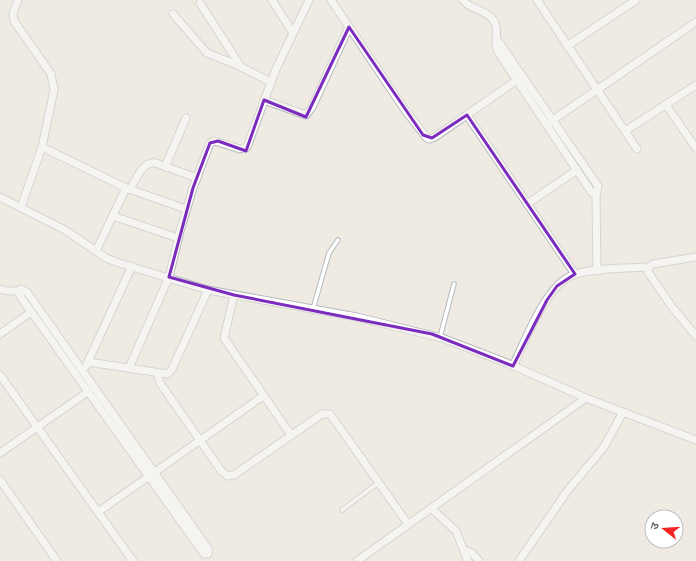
<svg xmlns="http://www.w3.org/2000/svg" width="696" height="561" font-family="Karla,'Noto Sans Devanagari',sans-serif">
	<style>
		.lines { fill: none; stroke-linecap: round; stroke-linejoin: round }
		.lane-casing { stroke: #b5b9be; stroke-width: 5.5 }
		.street-casing { stroke: #b5b9be; stroke-width: 9 }
		.lane { stroke: #fff; stroke-width: 3.5 }
		.street { stroke: #fff; stroke-width: 7 }
		.marked { fill: none; stroke: #7b2cbf; stroke-width: 3; stroke-linejoin: round }
	</style>
	<rect width="100%" height="100%" fill="#efebe3"/>
	<g class="lines">
		<defs>
			<g id="lane">
				<path d="M313 309 329 253 338 240"/>
				<path d="M440 337 454 284"/>
				<path d="M342 510 378 483"/>
			</g>
			<g id="street">
				<path d="M18 0 13 13 14 21 51 74 54 90 42 147 21 207"/>
				<path d="M272 0 293 33"/>
				<path d="M331 0 405 110 426 137 429 139 435 137 517 80"/>
				<path d="M463 0C471 11 487 9 494 21 500 31 493 41 498 52L592 193 596 195"/>
				<path d="M537 0 637 149"/>
				<path d="M200 3 241 67"/>
				<path d="M173 14 207 53 237 65 271 82"/>
				<path d="M496 40 499 42 598 186 596 195 597 271"/>
				<path d="M567 46 636 0"/>
				<path d="M264 100 306 115 312 107 349 27"/>
				<path d="M666 105 696 148"/>
				<path d="M467 115 575 274"/>
				<path d="M550 122 696 22"/>
				<path d="M625 131 696 85"/>
				<path d="M42 147 126 188 186 209"/>
				<path d="M165 167 186 118"/>
				<path d="M130 189C136 180 143 160 156 163L197 178"/>
				<path d="M0 197 65 230 106 258 119 263 208 290 357 317 442 338 507 363 586 398 696 440"/>
				<path d="M527 204 577 170"/>
				<path d="M113 216 178 238"/>
				<path d="M96 251 126 188"/>
				<path d="M696 257 653 264 649 267 648 272 672 307 696 336"/>
				<path d="M0 289 7 291H18"/>
				<path d="M21 289 27 292 209 550 208 554H204L20 296 18 291Z"/>
				<path d="M234 295 224 338 291 435"/>
				<path d="M0 334 31 312"/>
				<path d="M88 362 168 374 172 369 208 290"/>
				<path d="M86 366 132 266"/>
				<path d="M513 366C526 340 545 286 573 275 591 268 628 268 649 267"/>
				<path d="M129 368 169 277 180 231 193 188 210 143 215 141 240 149 247 147 276 69 309 0"/>
				<path d="M157 373 160 383 222 472 228 476 234 475 322 414H330L408 524"/>
				<path d="M0 375 133 561"/>
				<path d="M0 453 92 389"/>
				<path d="M0 480 57 561"/>
				<path d="M431 508 456 531 468 561"/>
				<path d="M98 512 263 396"/>
				<path d="M464 550 471 552 479 561"/>
				<path d="M357 561 586 398"/>
				<path d="M519 561 568 490 604 447 623 412"/>
			</g>
		</defs>
		<use href="#lane" class="lane-casing"/>
		<use href="#street" class="street-casing"/>
		<use href="#lane" class="lane"/>
		<use href="#street" class="street"/>
	</g>
	<path d="M0 0H696V561H0ZM349 27 423 135 432 138 467 115 575 274 557 286 547 300 513 366 432 334 234 295 169 277 193 188 210 143 218 141 246 151 264 100 306 117Z" fill="#efebe3" fill-opacity=".55" fill-rule="evenodd"/>
	<path class="marked" d="M349 27 423 135 432 138 467 115 575 274 557 286 547 300 513 366 432 334 234 295 169 277 193 188 210 143 218 141 246 151 264 100 306 117Z"/>
	<g transform="translate(664 529) rotate(287)"><circle r="19" fill="#ffffff" stroke="#bdbfc1"/>
	<path d="M0-3L7 15L0 10L-7 15Z" fill="#f32424"/>
	<text y="-6" font-size="11" font-weight="bold" text-anchor="middle" fill="#5b6064">उ</text>
	</g>
</svg>
